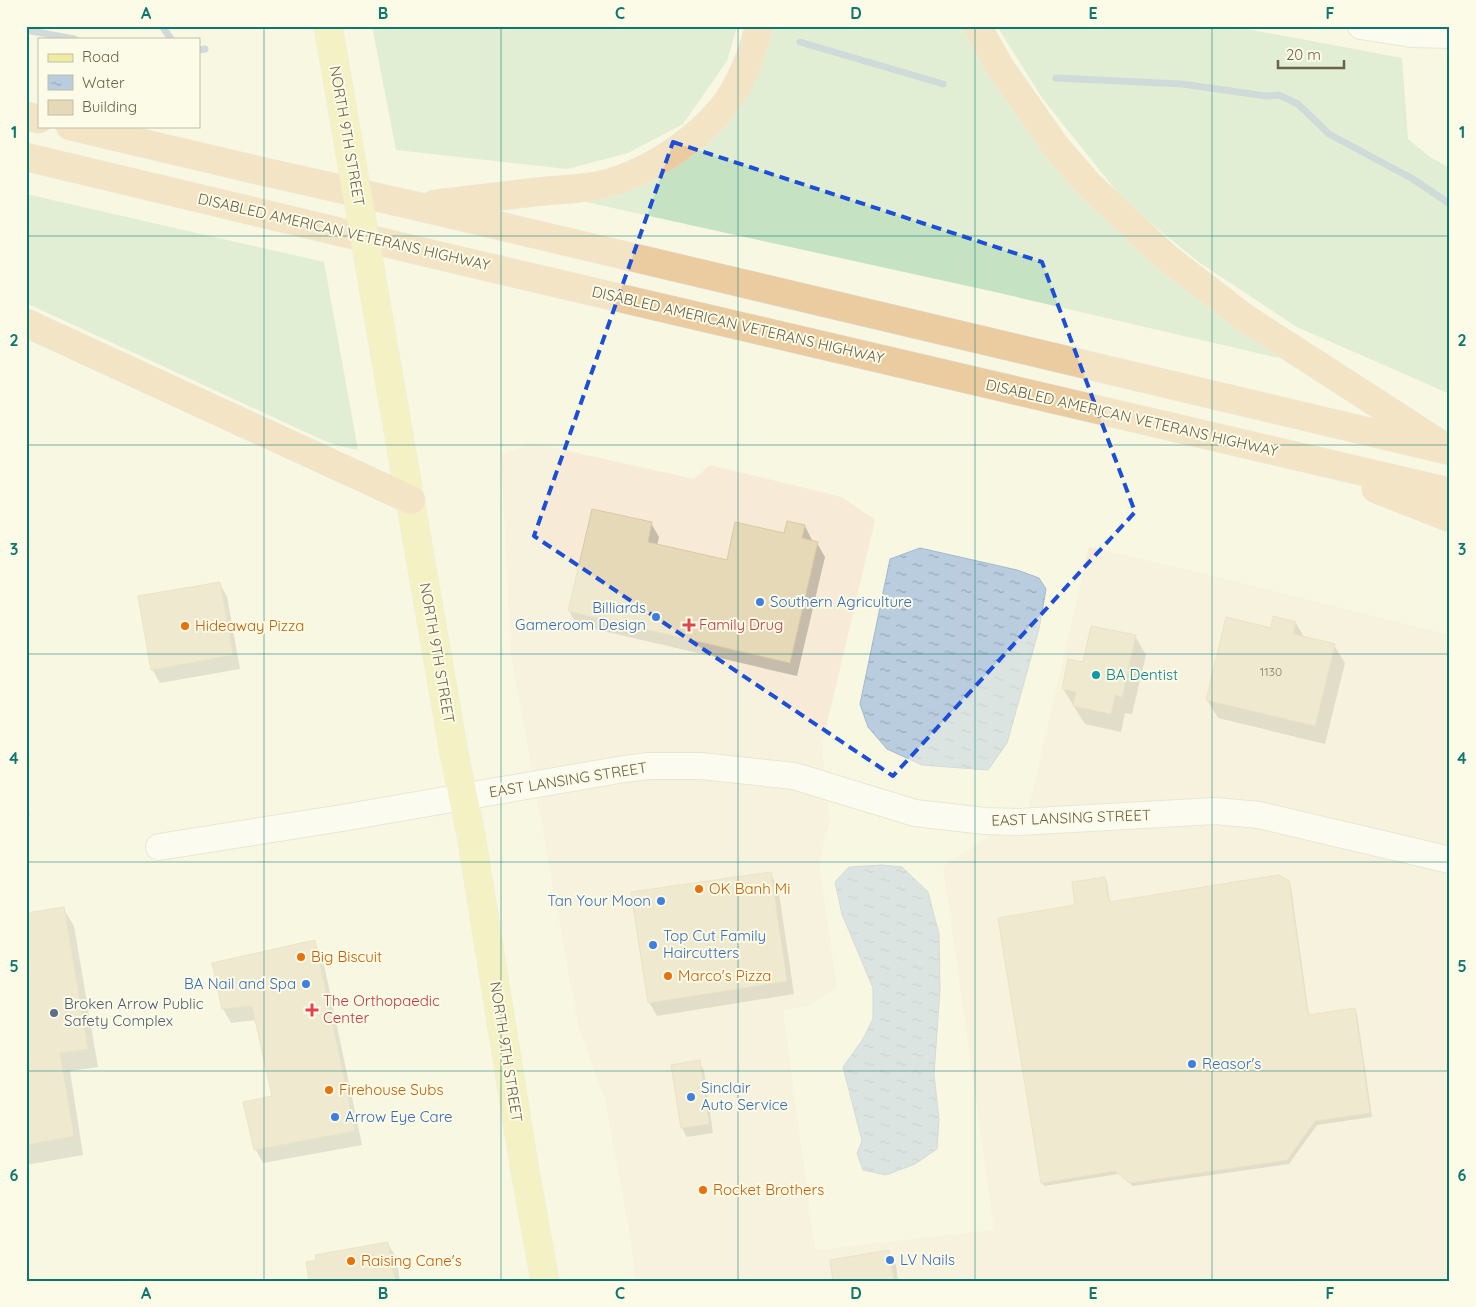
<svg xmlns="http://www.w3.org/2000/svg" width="1476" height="1307" font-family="Quicksand,sans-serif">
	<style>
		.commercial { fill: #f7ebd7 }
		.grass { fill: #c5e3c3 }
		.water { fill: url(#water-ripples); stroke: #a1b9cf }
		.shadow { fill: #0003 }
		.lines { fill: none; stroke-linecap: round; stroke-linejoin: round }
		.stream { stroke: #a1b9cf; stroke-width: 7 }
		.building { fill: #e5d9b8; stroke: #dbc9a0 }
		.minor-casing { stroke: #d8d3bd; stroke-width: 28 }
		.major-casing { stroke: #dfdcd8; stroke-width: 29 }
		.highway-casing { stroke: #dfdcd8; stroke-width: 29 }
		.minor { stroke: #fff; stroke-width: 26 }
		.major { stroke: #efeca2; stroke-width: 28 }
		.highway { stroke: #ebcca0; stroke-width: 28 }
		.major-bridge-casing { stroke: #dfdcd8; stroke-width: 29; stroke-linecap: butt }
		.major-bridge { stroke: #efeca2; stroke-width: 28 }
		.marked { fill: none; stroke: #1d4ed8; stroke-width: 4; stroke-dasharray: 10 6; stroke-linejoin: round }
		.grid { fill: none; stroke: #0f766e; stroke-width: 1; stroke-opacity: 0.55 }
		.shop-dot { fill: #3f7fe0; stroke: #fcfbe7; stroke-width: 2 }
		.health-dot { fill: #e0444e; stroke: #fcfbe7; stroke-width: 2 }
		.food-dot { fill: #e8710a; stroke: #fcfbe7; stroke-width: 2 }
		.culture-dot { fill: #0f9aa8; stroke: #fcfbe7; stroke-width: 2 }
		.service-dot { fill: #5c6f8a; stroke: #fcfbe7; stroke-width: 2 }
		.labels { text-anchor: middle; stroke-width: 4; stroke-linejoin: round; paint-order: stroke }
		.number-label { font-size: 12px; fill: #8a8067 }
		.street-label { font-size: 15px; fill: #6c624c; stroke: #fcfbe7 }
		.shop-label { font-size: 15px; fill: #366cbe; stroke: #fcfbe7; text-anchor: start }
		.health-label { font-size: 15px; fill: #be3a42; stroke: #fcfbe7; text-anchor: start }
		.food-label { font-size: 15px; fill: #c56008; stroke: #fcfbe7; text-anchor: start }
		.culture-label { font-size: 15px; fill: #0d838f; stroke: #fcfbe7; text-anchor: start }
		.service-label { font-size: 15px; fill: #4e5e75; stroke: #fcfbe7; text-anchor: start }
		.neatline { fill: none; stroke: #0f766e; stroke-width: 2 }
		.grid-label { font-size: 16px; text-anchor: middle; font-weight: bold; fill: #0f766e }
	</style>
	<defs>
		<pattern id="water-ripples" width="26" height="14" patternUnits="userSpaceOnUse" patternTransform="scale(1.25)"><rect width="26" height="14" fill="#b9cddf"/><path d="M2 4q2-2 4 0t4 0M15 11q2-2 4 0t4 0" fill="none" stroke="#9aaab7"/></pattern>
	</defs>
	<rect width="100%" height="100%" fill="#f8f7e2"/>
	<path class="commercial" d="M532 443 694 479 710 465 842 497 875 520 822 745 830 820 819 862 837 987 808 1006 783 1010 815 1250 994 1230 943 867 1028 810 1089 547 1198 572 1450 635V1281H636L628 1225 605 1100 578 1026 511 656 501 454Z"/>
	<g class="grass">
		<path d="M372 26H737L727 61 683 124 628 153 567 169 396 150Z"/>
		<path d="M771 26H965L984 61 1054 167 1161 269 1273 350 1278 358 995 292 572 199 647 179Z"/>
		<path d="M997 26H1226L1252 30 1402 58 1408 139 1430 157 1450 168V394L1297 327 1200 263 1126 203 1042 98Z"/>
		<path d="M26 194 324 262 358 450 335 445 316 437 26 303Z"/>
	</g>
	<g class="water">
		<path d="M920 548 1017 570 1039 578 1046 589 1039 629 1007 743 988 770 922 765 887 749 868 727 860 704 890 559Z"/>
		<path d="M882 865 902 867 928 892 939 934 940 989 934 1074 939 1119 937 1149 915 1164 886 1175 863 1170 857 1153 862 1141 861 1137 843 1067 863 1039 873 1019V988L842 914 835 882 849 867Z"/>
	</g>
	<g class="shadow">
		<path d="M592 510 651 523 659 537 657 546 728 562 805 526 812 540V542L817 543 825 557 797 676 577 625 569 611Z"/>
		<path d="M219 583 227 596 240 669 160 683 152 669Z"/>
		<path d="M1296 623 1304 637 1334 645 1345 663 1325 744 1218 718 1207 700 1272 630Z"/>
		<path d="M1135 636 1146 655 1132 714 1125 713 1121 732 1085 724 1063 689 1084 664Z"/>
		<path d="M26 793 30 815 26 816Z"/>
		<path d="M770 873 778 887 794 994 657 1016 649 1002Z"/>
		<path d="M1104 878 1107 882 1110 903 1288 882 1291 887 1309 1016 1355 1010 1357 1014 1372 1117 1317 1125 1289 1164 1133 1186 1118 1174 1044 1186 1042 1182 1077 906Z"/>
		<path d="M63 908 74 926 98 1067 70 1071 83 1155 26 1165V915Z"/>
		<path d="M314 942 322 955 362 1145 263 1163 256 1150 245 1103 273 1097 256 1020 231 1023 223 1009 214 964Z"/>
		<path d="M699 1062 704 1071 713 1133 687 1137 682 1128 673 1066Z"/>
		<path d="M388 1244 396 1257 400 1281H311Z"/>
		<path d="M888 1252 896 1265 898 1281H834Z"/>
	</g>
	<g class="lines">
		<g class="stream">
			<path d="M162 26 171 39"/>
			<path d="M26 30 74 39"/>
			<path d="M800 42 943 84"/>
			<path d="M199 50 205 49"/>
			<path d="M1056 78 1182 84 1266 96 1279 95 1298 104 1329 134 1413 179 1450 204"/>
		</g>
	</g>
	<g class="building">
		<path d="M592 509 652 522 648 542 727 560 735 522 784 533 787 521 805 525 802 538 818 542 790 663 568 611Z"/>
		<path d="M220 582 233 655 151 670 138 596Z"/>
		<path d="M1273 616 1296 622 1293 634 1335 644 1315 726 1206 700 1226 617 1271 628Z"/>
		<path d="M1091 626 1136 635 1122 697 1115 695 1111 714 1073 706 1076 692 1062 689 1068 659 1083 662Z"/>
		<path d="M771 872 787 981 648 1003 631 892Z"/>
		<path d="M1279 875 1289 881 1308 1015 1355 1008 1370 1113 1315 1121 1287 1160 1130 1183 1115 1171 1041 1183 998 918 1075 905 1072 882 1105 877 1109 902Z"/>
		<path d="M64 907 88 1049 60 1053 74 1136 26 1145V913Z"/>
		<path d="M315 940 355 1131 254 1150 243 1102 272 1096 252 1006 222 1009 212 963Z"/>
		<path d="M700 1060 709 1124 681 1128 671 1065Z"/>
		<path d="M388 1242 395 1281H309L306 1262 316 1260 315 1255Z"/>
		<path d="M889 1250 894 1281H833L830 1260Z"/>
	</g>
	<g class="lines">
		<defs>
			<g id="minor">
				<path d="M1361 26 1412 34 1450 35"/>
				<path d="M159 847 342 818 624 769 649 766H701L794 776 915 813 985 821 1019 822 1215 811 1259 815 1450 860"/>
			</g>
			<path id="major" d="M398 430 454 753 471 835 525 1171 545 1281"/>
			<g id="highway">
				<path d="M977 26 1000 67 1056 147 1088 184 1167 258 1245 318 1437 442"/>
				<path d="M26 116 39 119"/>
				<path d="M70 126 261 171 416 206 1450 451"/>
				<path d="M26 157 449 258 1450 492"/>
				<path d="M435 204C472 200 508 195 545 191 563 189 583 189 601 185 649 174 707 135 733 93 745 72 754 50 759 26"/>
				<path d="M26 323 411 500"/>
				<path d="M1376 489 1450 518"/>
			</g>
		</defs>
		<use href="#minor" class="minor-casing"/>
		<use href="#major" class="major-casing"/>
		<use href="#highway" class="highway-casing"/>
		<use href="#minor" class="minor"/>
		<use href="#major" class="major"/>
		<use href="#highway" class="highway"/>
		<defs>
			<path id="major-bridge" d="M328 26 398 430"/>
		</defs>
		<use href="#major-bridge" class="major-bridge-casing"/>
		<use href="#major-bridge" class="major-bridge"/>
	</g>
	<path d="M0 0H1476V1307H0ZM673 142 1042 262 1135 512 893 776 534 536Z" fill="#f8f7e2" fill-opacity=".55" fill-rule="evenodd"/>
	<path class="marked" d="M673 142 1042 262 1135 512 893 776 534 536Z"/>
	<path class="grid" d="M264 26V1281M501 26V1281M738 26V1281M975 26V1281M1212 26V1281M26 236H1450M26 445H1450M26 654H1450M26 862H1450M26 1071H1450"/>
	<g class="shop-dot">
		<circle cx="760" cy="602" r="5"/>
		<circle cx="656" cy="617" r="5"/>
		<circle cx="661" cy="901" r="5"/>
		<circle cx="653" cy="945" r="5"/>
		<circle cx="306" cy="984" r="5"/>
		<circle cx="1192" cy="1064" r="5"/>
		<circle cx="691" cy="1097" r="5"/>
		<circle cx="335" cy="1117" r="5"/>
		<circle cx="890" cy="1260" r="5"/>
	</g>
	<g class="health-dot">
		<path d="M686.5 617.5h5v5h5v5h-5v5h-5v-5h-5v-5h5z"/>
		<path d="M309.5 1002.5h5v5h5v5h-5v5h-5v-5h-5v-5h5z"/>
	</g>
	<g class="food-dot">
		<circle cx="185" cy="626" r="5"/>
		<circle cx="699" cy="889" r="5"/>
		<circle cx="301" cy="957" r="5"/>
		<circle cx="668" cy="976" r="5"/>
		<circle cx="329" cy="1090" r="5"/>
		<circle cx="703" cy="1190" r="5"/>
		<circle cx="351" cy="1261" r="5"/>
	</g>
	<circle class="culture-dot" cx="1096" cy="675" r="5"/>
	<circle class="service-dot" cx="54" cy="1013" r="5"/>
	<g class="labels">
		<g class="number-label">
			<text x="1271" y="676">1130</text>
		</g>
		<g class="street-label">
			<text transform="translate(347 136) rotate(80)" y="5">NORTH 9TH STREET</text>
			<text transform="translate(344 232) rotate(13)" y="5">DISABLED AMERICAN VETERANS HIGHWAY</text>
			<text transform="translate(738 325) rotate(13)" y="5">DISABLED AMERICAN VETERANS HIGHWAY</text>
			<text transform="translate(1132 418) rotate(13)" y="5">DISABLED AMERICAN VETERANS HIGHWAY</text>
			<text transform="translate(437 653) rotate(80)" y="5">NORTH 9TH STREET</text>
			<text transform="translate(568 780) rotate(-9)" y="5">EAST LANSING STREET</text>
			<text transform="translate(1071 818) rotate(-2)" y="5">EAST LANSING STREET</text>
			<text transform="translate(506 1052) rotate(81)" y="5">NORTH 9TH STREET</text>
		</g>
		<g class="shop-label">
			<text x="770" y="607">Southern Agriculture</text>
			<text x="646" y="613" text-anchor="end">Billiards<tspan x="646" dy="17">Gameroom Design</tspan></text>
			<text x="651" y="906" text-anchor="end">Tan Your Moon</text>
			<text x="663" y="941">Top Cut Family<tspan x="663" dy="17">Haircutters</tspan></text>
			<text x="296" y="989" text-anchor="end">BA Nail and Spa</text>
			<text x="1202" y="1069">Reasor's</text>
			<text x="701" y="1093">Sinclair<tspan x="701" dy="17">Auto Service</tspan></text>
			<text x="345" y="1122">Arrow Eye Care</text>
			<text x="900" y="1265">LV Nails</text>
		</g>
		<g class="health-label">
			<text x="699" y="630">Family Drug</text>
			<text x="323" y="1006">The Orthopaedic<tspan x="323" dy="17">Center</tspan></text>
		</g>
		<g class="food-label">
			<text x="195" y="631">Hideaway Pizza</text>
			<text x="709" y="894">OK Banh Mi</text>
			<text x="311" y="962">Big Biscuit</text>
			<text x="678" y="981">Marco's Pizza</text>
			<text x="339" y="1095">Firehouse Subs</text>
			<text x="713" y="1195">Rocket Brothers</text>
			<text x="361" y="1266">Raising Cane's</text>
		</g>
		<g class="culture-label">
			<text x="1106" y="680">BA Dentist</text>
		</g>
		<g class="service-label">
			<text x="64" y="1009">Broken Arrow Public<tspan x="64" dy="17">Safety Complex</tspan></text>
		</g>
	</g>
	<rect width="1476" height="1307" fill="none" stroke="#fcfbe7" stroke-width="55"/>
	<rect x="38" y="38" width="162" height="90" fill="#fcfbe7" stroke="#c2bea9"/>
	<rect x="48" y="54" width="25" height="8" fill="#efeca2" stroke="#c2bea9"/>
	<text x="82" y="62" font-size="15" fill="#6c624c">Road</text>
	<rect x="48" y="75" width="25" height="15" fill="url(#water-ripples)" stroke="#c2bea9"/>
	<text x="82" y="88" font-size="15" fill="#6c624c">Water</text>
	<rect x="48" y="100" width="25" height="15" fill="#e5d9b8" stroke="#c2bea9"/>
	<text x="82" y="112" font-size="15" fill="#6c624c">Building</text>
	<path d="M1278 60v8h66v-8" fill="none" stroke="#6c624c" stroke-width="2.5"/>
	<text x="1286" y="60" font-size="15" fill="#6c624c" stroke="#fcfbe7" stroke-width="4" paint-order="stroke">20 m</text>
	<rect x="28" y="28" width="1420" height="1252" class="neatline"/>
	<g class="grid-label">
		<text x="146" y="19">A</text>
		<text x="383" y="19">B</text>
		<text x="620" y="19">C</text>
		<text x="856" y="19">D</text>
		<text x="1093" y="19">E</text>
		<text x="1330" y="19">F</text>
		<text x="14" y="138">1</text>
		<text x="1462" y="138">1</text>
		<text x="14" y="346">2</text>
		<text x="1462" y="346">2</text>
		<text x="14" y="555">3</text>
		<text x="1462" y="555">3</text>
		<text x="14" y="764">4</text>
		<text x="1462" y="764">4</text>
		<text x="14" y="972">5</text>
		<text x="1462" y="972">5</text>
		<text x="14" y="1181">6</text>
		<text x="1462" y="1181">6</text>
		<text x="146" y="1299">A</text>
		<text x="383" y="1299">B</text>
		<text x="620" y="1299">C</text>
		<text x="856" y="1299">D</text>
		<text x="1093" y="1299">E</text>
		<text x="1330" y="1299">F</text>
	</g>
</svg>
